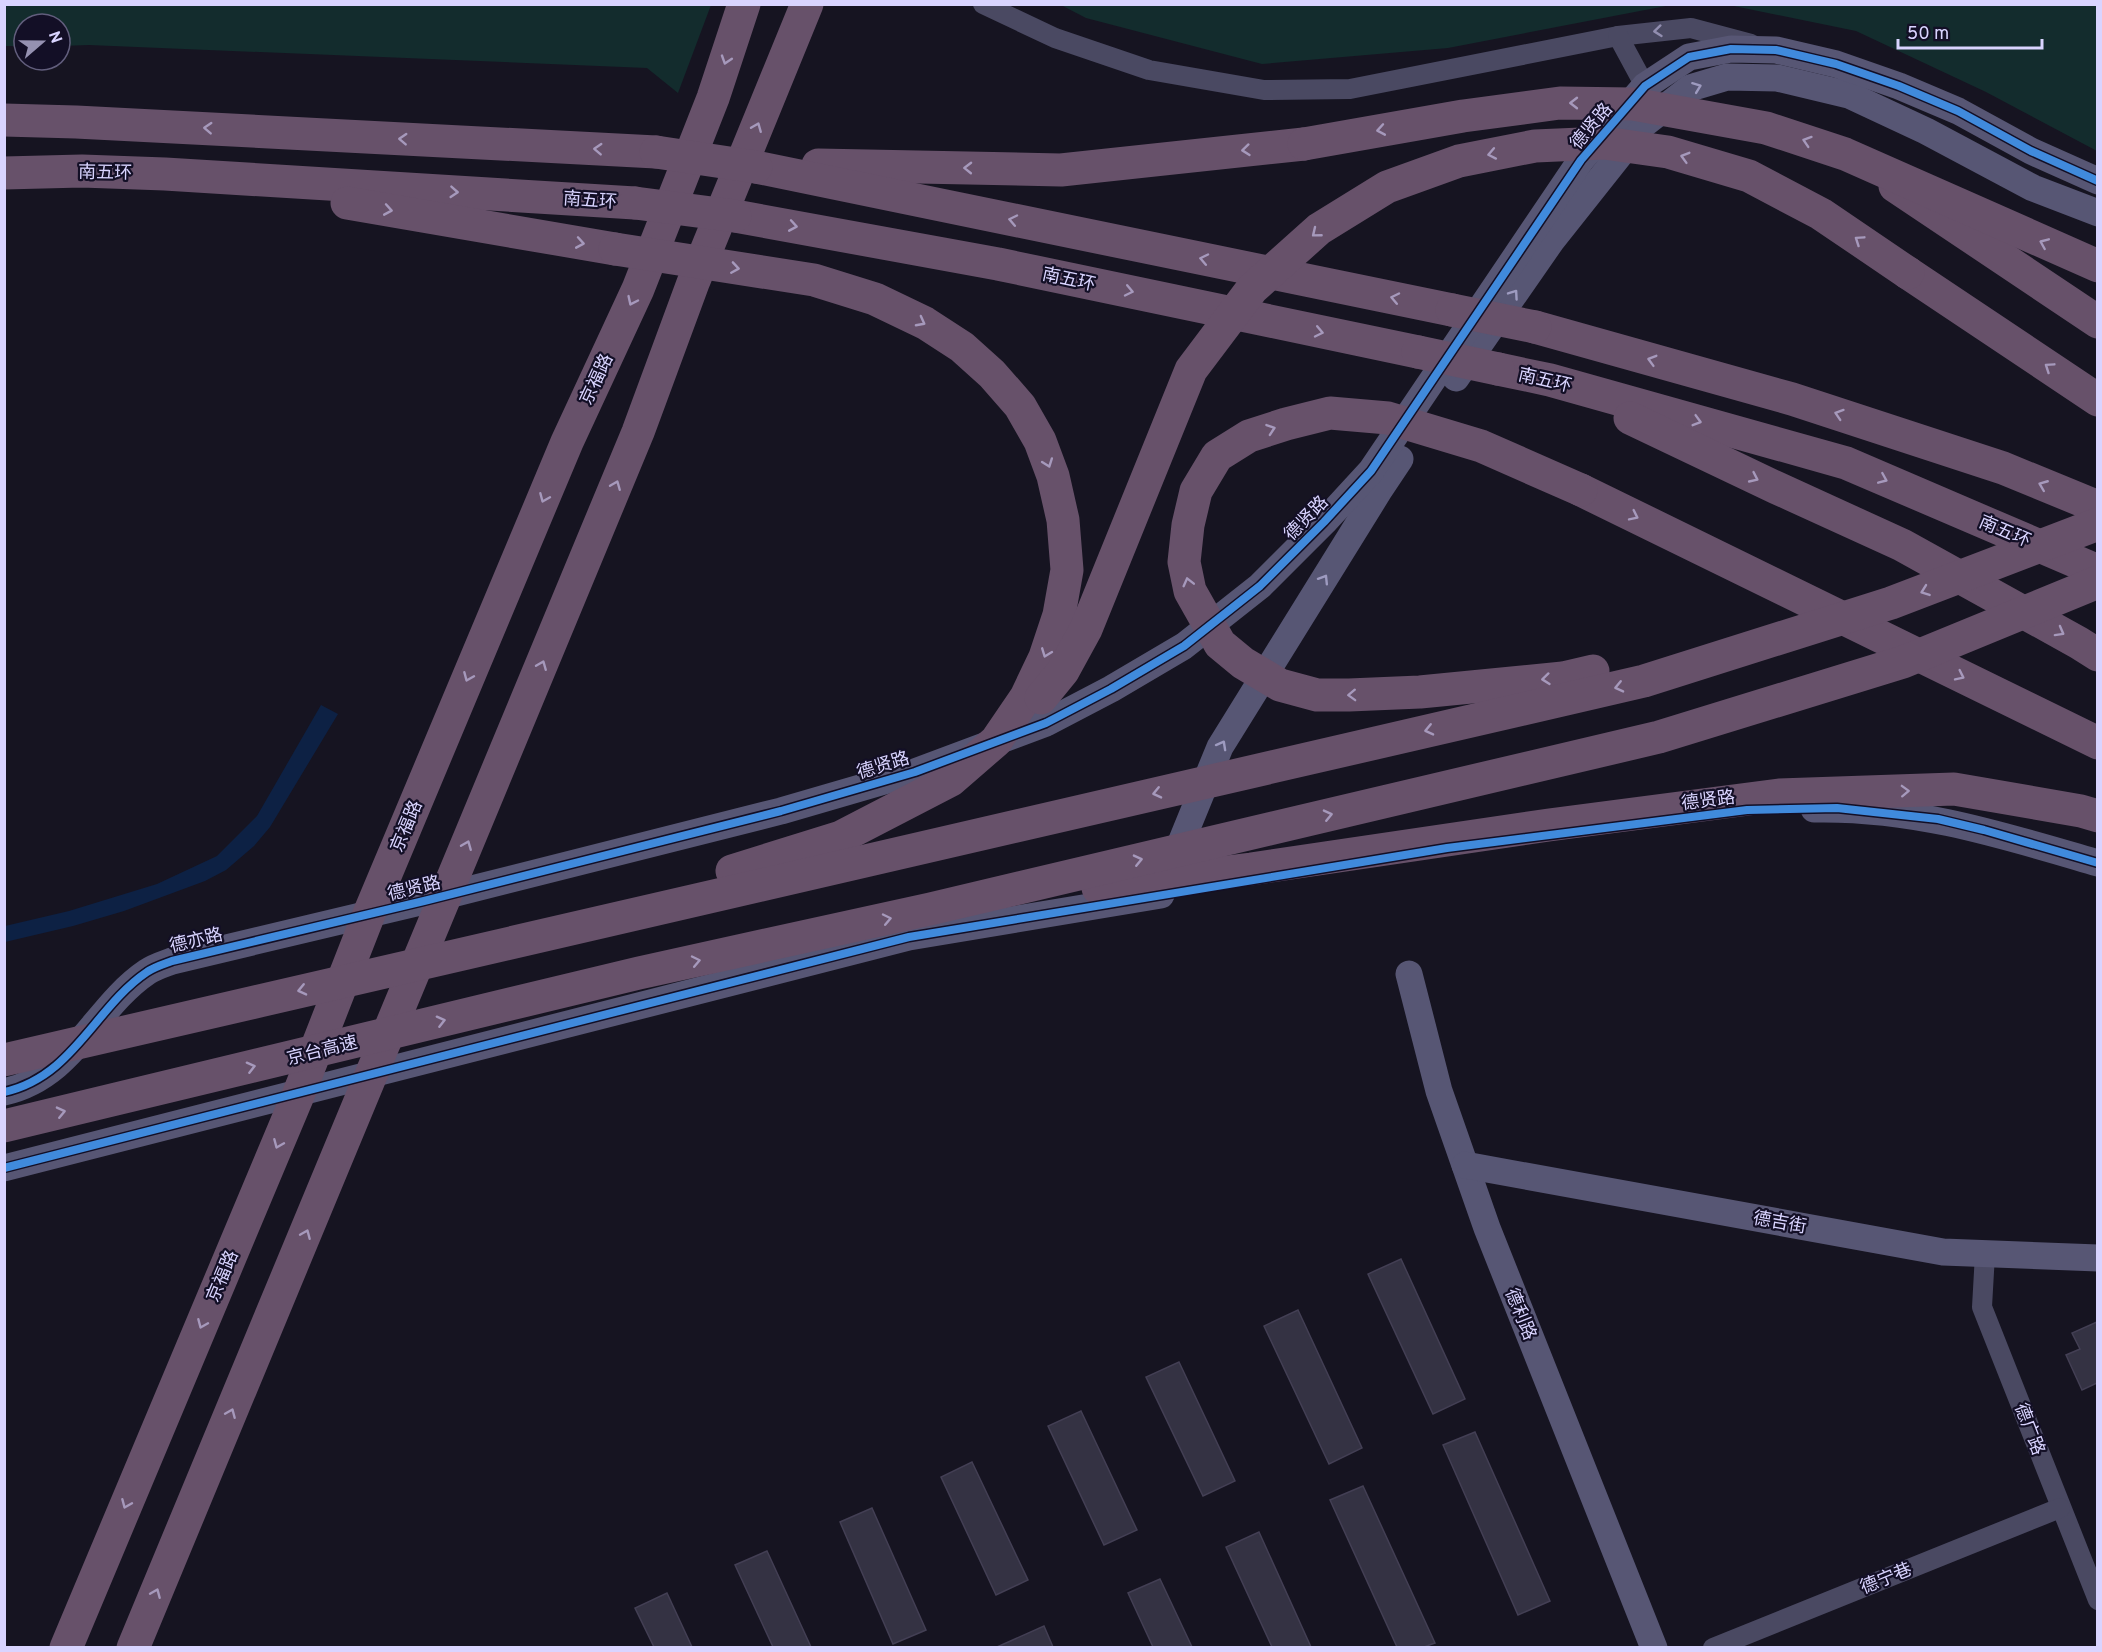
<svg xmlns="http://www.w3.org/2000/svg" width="2102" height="1652" font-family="Overpass,'Noto Sans SC',sans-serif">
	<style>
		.green { fill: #132c2d }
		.water { fill: #0d2144 }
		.building { fill: #343243; stroke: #433f54; stroke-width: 1.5 }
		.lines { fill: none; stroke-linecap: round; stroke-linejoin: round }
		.street { stroke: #4a4962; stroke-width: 20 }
		.secondary { stroke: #575674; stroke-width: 27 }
		.highway { stroke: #67516a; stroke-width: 33 }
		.highway-bridge { stroke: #67516a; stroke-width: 33 }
		.cycleway-casing { stroke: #130f26; stroke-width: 11 }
		.cycleway { stroke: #408adc; stroke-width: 8 }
		.oneway { stroke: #928eb0 }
		.oneway2 { stroke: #a699bc }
		.oneway3 { stroke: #9e9bc0 }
		.labels { text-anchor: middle; stroke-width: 4.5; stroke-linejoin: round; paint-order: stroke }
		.street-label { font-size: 18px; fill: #d9d4ff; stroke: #130f26 }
	</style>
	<rect width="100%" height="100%" fill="#161421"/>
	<g class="green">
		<path d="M4 5 5 4 711 5 678 93 647 68 89 45 60 46V24H24V46H5Z"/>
		<path d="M1061 5V4L1671 5 1448 48 1262 64 1086 18Z"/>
		<path d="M1729 5H2097V151L1986 92 1856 31Z"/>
	</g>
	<path class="water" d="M321 705 338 714 270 827 254 846 226 870 205 881 124 911 73 926 5 942V926L69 911 157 884 217 856 257 816Z"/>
	<g class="building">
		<path d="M1401 1259 1465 1399 1433 1414 1368 1274Z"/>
		<path d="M1298 1310 1362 1448 1329 1464 1264 1326Z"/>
		<path d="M2097 1322V1383L2082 1390 2066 1355 2080 1349 2072 1333Z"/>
		<path d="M1179 1362 1235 1481 1203 1496 1146 1377Z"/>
		<path d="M1081 1411 1137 1530 1104 1545 1048 1426Z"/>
		<path d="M1475 1432 1550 1601 1518 1615 1443 1445Z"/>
		<path d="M972 1462 1028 1580 996 1595 941 1477Z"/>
		<path d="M1363 1486 1435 1643 1424 1647H1397L1330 1500Z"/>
		<path d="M872 1508 926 1630 893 1644 840 1522Z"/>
		<path d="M1259 1532 1311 1647H1272L1226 1547Z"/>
		<path d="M767 1551 811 1647H773L735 1565Z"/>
		<path d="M1160 1579 1192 1647H1153L1128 1593Z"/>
		<path d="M667 1593 692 1647H654L635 1608Z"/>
		<path d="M1044 1626 1053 1647H997Z"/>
	</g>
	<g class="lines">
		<g class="street">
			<path d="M983 4 1055 38 1149 70 1264 90 1350 89 1618 36 1691 28 1751 44"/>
			<path d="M1618 36 1645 86"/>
			<path d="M1985 1254 1982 1307 2098 1600"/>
			<path d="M1713 1648 2060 1508"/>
		</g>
		<g class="secondary">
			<path d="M1456 378 1552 240 1644 124 1690 88 1727 77 1777 78 1849 95 1926 131 2033 188 2098 213"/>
			<path d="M1814 809C1915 807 2002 835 2098 863"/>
			<path d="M1171 867 1220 747 1380 489 1400 459"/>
			<path d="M1409 974 1439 1091 1487 1228 1654 1648"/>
			<path d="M4 1092C73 1077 95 1007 147 972 154 967 164 964 172 961L424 901 781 811 915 772 1046 723 1111 689 1184 646 1260 586 1324 522 1371 471 1581 160 1645 86 1689 57 1731 49 1776 50 1836 64 1899 86 1958 111 2031 151 2098 181"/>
			<path d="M1465 1165 1943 1252 2098 1258"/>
			<path d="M4 1168 909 937 1161 895"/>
		</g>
		<g class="highway">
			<path d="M4 120 76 122 656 152"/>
			<path d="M818 165 1061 170 1304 144"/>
			<path d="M756 167 1452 310"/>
			<path d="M4 173 82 171 165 174 635 203"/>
			<path d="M1895 186 2098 322"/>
			<path d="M347 203 615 249"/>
			<path d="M735 216 998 264 1418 352"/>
			<path d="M1908 273 2098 400"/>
			<path d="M1535 327 1792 399 2003 468 2098 507"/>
			<path d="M1498 369 1550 380 1846 463 2098 571"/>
			<path d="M1630 418 1777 488 1902 545 2079 643 2098 655"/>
			<path d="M1581 490 2098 743"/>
			<path d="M66 1648 299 1093 369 914 567 442 638 289 713 98 744 4"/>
			<path d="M133 1648 638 432 693 283 807 4"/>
		</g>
		<g class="highway-bridge">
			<path d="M1304 144 1463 116 1560 103 1633 104 1766 128 1845 154 2098 266"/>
			<path d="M656 152 756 167"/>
			<path d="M635 203 735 216"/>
			<path d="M615 249 814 280 875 299 925 323 962 347 992 374 1020 406 1040 441 1053 476 1063 520 1067 570 1059 615 1045 657 1026 697 996 741 951 780 841 837 732 871"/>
			<path d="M1452 310 1535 327"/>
			<path d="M1418 352 1498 369"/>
			<path d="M1581 490 1481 446 1388 418 1330 413 1286 424 1249 436 1217 456 1196 491 1188 525 1184 562 1190 591 1220 644 1243 663 1280 685 1317 695H1349L1420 692 1563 678 1593 671"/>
			<path d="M1041 698 1063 671 1086 629 1191 370 1252 289 1319 229 1387 187 1459 161 1535 146 1604 143 1668 152 1749 176 1821 214 1908 273"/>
			<path d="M1098 888 1251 869 1549 825 1779 795 1954 789 2081 811 2098 816"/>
			<path d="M4 1060 1644 681 1891 603 2098 524"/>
			<path d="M4 1126 639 973 930 909 1659 737 1903 662 2098 582"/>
		</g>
		<defs>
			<g id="cycleway">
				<path d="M4 1092C73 1077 95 1007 147 972 154 967 164 964 172 961L424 901 781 811 915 772 1046 723 1111 689 1184 646 1260 586 1324 522 1371 471 1581 160 1645 86 1689 57 1731 49 1776 50 1836 64 1899 86 1958 111 2031 151 2098 181"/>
				<path d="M4 1168 909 937 1447 848 1747 810 1837 808 1938 819 1984 830 2098 863"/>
			</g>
		</defs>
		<use href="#cycleway" class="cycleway-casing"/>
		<use href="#cycleway" class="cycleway"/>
	</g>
	<defs><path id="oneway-chevron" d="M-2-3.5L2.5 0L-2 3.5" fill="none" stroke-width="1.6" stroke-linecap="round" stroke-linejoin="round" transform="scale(1.5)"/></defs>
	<use class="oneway" href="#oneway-chevron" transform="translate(1658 31) rotate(174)"/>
	<g class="oneway2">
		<use href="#oneway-chevron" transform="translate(726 60) rotate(108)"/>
		<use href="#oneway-chevron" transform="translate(1574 103) rotate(-180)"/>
		<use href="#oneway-chevron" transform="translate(757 127) rotate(-68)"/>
		<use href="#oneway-chevron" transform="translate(208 128) rotate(-177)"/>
		<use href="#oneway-chevron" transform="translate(1381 130) rotate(170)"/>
		<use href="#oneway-chevron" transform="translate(403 139) rotate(-177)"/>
		<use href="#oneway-chevron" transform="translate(1807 141) rotate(-162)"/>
		<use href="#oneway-chevron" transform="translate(598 149) rotate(-177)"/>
		<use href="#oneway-chevron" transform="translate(1246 150) rotate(174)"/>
		<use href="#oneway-chevron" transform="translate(1492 154) rotate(169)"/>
		<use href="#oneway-chevron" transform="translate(1685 157) rotate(-164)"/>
		<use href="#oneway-chevron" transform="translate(968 168) rotate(-179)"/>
		<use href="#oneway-chevron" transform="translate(454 192) rotate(4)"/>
		<use href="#oneway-chevron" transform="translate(388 210) rotate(10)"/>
		<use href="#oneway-chevron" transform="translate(1013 220) rotate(-168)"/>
		<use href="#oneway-chevron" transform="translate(793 226) rotate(10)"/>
		<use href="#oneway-chevron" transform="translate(1316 233) rotate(141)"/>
		<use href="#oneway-chevron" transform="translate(1859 240) rotate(-146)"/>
		<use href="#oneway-chevron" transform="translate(580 243) rotate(10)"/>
		<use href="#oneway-chevron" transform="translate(2044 243) rotate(-157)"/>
		<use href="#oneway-chevron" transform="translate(1204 259) rotate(-168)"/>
		<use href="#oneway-chevron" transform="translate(735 268) rotate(9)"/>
		<use href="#oneway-chevron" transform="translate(1129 291) rotate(12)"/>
		<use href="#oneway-chevron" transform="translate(1395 298) rotate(-168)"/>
		<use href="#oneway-chevron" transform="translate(632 301) rotate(115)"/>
		<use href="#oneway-chevron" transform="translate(921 322) rotate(28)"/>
		<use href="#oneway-chevron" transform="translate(1319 332) rotate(12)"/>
		<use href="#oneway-chevron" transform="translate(1652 360) rotate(-164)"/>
		<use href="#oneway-chevron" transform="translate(2049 367) rotate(-146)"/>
		<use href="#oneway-chevron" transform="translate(1839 414) rotate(-162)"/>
		<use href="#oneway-chevron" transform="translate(1697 421) rotate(16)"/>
		<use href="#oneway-chevron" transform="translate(1271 429) rotate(-19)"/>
		<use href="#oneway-chevron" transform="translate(1048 463) rotate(70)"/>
		<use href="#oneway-chevron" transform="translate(1754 478) rotate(25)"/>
		<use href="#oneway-chevron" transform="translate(1883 479) rotate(23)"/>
		<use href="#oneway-chevron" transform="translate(616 485) rotate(-68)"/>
		<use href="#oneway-chevron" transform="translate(2043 485) rotate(-158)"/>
		<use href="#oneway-chevron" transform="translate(544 498) rotate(113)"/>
		<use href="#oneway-chevron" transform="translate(1634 516) rotate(26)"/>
		<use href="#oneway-chevron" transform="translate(1188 582) rotate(-104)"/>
		<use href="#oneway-chevron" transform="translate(1925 591) rotate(160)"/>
		<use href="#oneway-chevron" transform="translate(2060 632) rotate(29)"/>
		<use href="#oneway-chevron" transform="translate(1046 653) rotate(111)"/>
		<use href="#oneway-chevron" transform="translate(542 665) rotate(-68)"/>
		<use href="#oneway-chevron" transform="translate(1960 676) rotate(26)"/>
		<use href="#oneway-chevron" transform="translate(468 677) rotate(113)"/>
		<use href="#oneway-chevron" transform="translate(1546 679) rotate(174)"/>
		<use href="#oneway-chevron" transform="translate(1619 687) rotate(167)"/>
		<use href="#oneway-chevron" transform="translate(1352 695) rotate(178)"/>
		<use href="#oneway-chevron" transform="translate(1429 730) rotate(167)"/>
		<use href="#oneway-chevron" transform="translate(1905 791) rotate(-2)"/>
		<use href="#oneway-chevron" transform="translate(1157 793) rotate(167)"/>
		<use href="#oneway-chevron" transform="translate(1328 815) rotate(-13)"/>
		<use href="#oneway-chevron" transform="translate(467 845) rotate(-68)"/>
		<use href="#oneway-chevron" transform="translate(1138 860) rotate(-13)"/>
		<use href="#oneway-chevron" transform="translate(887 919) rotate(-12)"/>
		<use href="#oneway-chevron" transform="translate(696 961) rotate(-12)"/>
		<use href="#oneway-chevron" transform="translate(302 990) rotate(167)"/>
		<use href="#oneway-chevron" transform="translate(441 1021) rotate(-14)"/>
		<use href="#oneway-chevron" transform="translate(251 1067) rotate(-14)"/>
		<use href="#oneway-chevron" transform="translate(61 1112) rotate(-13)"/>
		<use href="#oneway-chevron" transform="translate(278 1144) rotate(113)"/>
		<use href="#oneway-chevron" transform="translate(306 1234) rotate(-67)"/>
		<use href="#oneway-chevron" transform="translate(202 1324) rotate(113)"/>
		<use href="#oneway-chevron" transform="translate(231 1413) rotate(-67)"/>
		<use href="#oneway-chevron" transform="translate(126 1504) rotate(113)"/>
		<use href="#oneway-chevron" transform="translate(156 1593) rotate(-67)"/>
	</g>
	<g class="oneway3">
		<use href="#oneway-chevron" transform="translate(1697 87) rotate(-21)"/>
		<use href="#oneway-chevron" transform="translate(1514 294) rotate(-55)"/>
		<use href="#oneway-chevron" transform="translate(1324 579) rotate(-58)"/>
		<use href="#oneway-chevron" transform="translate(1222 745) rotate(-61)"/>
	</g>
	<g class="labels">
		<g class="street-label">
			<text transform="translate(1591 126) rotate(-50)" y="6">德贤路</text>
			<text transform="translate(105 172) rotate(1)" y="6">南五环</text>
			<text transform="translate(590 200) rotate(4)" y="6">南五环</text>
			<text transform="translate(1069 279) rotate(12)" y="6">南五环</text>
			<text transform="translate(596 379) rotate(-65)" y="6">京福路</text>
			<text transform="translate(1545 380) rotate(13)" y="6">南五环</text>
			<text transform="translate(1306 518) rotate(-46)" y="6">德贤路</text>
			<text transform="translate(2005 531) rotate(23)" y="6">南五环</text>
			<text transform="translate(883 765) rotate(-17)" y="6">德贤路</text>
			<text transform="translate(1708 800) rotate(-7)" y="6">德贤路</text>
			<text transform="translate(406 826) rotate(-67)" y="6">京福路</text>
			<text transform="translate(414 888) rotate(-14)" y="6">德贤路</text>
			<text transform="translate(196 940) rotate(-14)" y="6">德亦路</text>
			<text transform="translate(322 1050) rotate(-14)" y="6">京台高速</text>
			<text transform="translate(1780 1222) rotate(10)" y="6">德吉街</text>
			<text transform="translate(222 1276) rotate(-67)" y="6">京福路</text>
			<text transform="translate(1521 1314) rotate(68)" y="6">德利路</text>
			<text transform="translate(2030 1429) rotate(69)" y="6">德广路</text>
			<text transform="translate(1886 1578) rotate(-22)" y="6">德宁巷</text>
		</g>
	</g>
	<rect width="2102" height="1652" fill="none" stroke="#d9d4ff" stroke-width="12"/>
	<g transform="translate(42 42) rotate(70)"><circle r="28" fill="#130f26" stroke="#625e7d" stroke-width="1.5"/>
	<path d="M0-4.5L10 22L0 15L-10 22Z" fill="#9591b1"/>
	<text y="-9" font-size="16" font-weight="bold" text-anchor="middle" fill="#d9d4ff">N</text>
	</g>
	<path d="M1898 39v9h144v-9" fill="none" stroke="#d9d4ff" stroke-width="3"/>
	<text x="1907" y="39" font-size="18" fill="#d9d4ff" stroke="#130f26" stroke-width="4.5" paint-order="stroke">50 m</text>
</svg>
